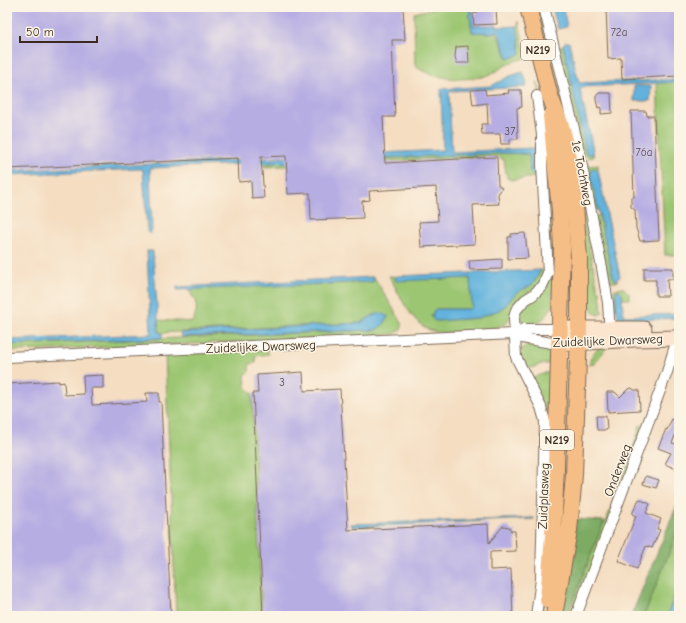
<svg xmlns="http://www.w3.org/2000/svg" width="686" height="623" font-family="'Comic Neue',sans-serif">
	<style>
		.green { fill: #9cc672; stroke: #6c7848 }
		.forest { fill: #7dab64; stroke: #5c6a41 }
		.water { fill: #62b2dd; stroke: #4e6e7e }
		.building { fill: #b6ade3 }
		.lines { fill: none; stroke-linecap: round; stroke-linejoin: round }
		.street-casing { stroke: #7c6957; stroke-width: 12 }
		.secondary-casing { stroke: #7c6957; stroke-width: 17 }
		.primary-casing { stroke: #7c6957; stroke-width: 18 }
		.street { stroke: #fff; stroke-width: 10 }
		.secondary { stroke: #fbe5cf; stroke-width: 15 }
		.primary { stroke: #f6be87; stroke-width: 16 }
		.labels { text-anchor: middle; stroke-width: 3; stroke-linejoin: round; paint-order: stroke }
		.number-label { font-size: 11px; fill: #5a4b4f }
		.shield { fill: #fcf5e5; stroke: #75675a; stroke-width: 1 }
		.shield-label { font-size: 12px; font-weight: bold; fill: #3b2a1e }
		.street-label { font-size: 13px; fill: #3b2a1e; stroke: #fcf5e5 }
	</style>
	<rect width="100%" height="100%" fill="#fcf5e5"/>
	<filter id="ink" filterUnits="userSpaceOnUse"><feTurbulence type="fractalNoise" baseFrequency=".025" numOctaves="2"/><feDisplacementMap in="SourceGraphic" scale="8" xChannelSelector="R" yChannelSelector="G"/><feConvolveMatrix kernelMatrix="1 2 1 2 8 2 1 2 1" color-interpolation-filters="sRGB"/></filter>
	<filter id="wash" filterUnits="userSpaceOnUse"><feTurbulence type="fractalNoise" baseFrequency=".012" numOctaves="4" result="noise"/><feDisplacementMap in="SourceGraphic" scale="16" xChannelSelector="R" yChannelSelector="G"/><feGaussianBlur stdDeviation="0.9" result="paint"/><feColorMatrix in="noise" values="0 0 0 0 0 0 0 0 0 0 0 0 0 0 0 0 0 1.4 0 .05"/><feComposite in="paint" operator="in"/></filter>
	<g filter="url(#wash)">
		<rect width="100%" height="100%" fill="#f4ddc1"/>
		<g class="green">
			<path d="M440 7H469L472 32 490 33 496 31 508 59 517 31V26L519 21 526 57C522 60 517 60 512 62 502 67 492 75 481 77 461 81 432 79 415 66L414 13Z"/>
			<path d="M540 13 551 56 546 57 534 14Z"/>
			<path d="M563 45 573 89 592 155 593 150 594 157 589 158 583 154 559 47Z"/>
			<path d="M547 60H552L565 111 586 208 582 212 598 290H600L602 313 599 315 593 312 587 298Z"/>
			<path d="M537 81 541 92 545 115 552 259 553 306V307H551C547 319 532 331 521 320L520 314H519L524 305 538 296 547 287 543 115Z"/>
			<path d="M679 82V255H665L657 83Z"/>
			<path d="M537 147 538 176 536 177 511 180 507 178 504 160 497 156 264 167V163L504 153 529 154 530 171 534 175 535 148Z"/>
			<path d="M598 165V170L593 168 598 210H593L586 169 588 166Z"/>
			<path d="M599 215 613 277 615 280H618L617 282H613L609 280 595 218Z"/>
			<path d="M541 270 544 271C540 294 529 288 517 301 512 307 512 317 506 323 499 329 483 329 474 330 463 331 448 334 437 332 412 328 401 296 389 276L440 279 470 278 472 307 470 309H436L433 315H431L436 321 478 318 499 310 506 305 516 293 535 281Z"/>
			<path d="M372 277H374L402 323C403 329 400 331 394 334L291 340 80 348 57 350 7 351V345L376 330 386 319V316L374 315 360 323 159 333 158 320 193 322C199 305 197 304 188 289L372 282 374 281Z"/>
			<path d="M622 287 629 293V299H622V293L615 306 616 309H613L611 293 615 289Z"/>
			<path d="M530 343C542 345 550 351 552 364 549 364 545 364 542 364 538 365 534 368 530 368 518 369 516 348 530 343Z"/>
			<path d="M608 346 594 364 589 365C591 353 597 347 608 346Z"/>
			<path d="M267 350 269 354 255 356 256 363 249 364V372L245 375 246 387 252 393 262 616H176L165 354Z"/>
			<path d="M552 372 546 585 542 616H539L548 421 530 379 545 373Z"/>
			<path d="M640 425 644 427 573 616H567L603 524 605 523 632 452Z"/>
			<path d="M679 528V582L667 616H644Z"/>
		</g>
		<g class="forest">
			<path d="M679 500V528L644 616H631Z"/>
			<path d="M577 519 604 521 567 616H557Z"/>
		</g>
		<g class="water">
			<path d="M469 7H473L474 26 497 25V27L517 26 521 54 508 59 498 31 490 33 472 32Z"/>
			<path d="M552 7H563L567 27 558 29Z"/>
			<path d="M565 42H569L579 83 679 79V82L582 87 580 89 593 150 592 155H590L586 153 563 45Z"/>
			<path d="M523 72 527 83 526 87 451 91 449 93 452 152 535 148V175H533L530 171 529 154 504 153 150 168 152 231 150 233H148L147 230 143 170 141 169 7 175V171L443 150 441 89 491 86 510 76Z"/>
			<path d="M634 86H651L650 101H634Z"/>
			<path d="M593 168 598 170 620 277 615 280 613 277 590 173Z"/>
			<path d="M147 251H153V254L159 332 162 333V338L7 345V340L151 334Z"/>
			<path d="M541 270 532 285 516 293 506 305 499 310 478 318 436 321 433 320V317H431V315H433V311L436 309H470L472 307 470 278 396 281 395 278 397 276Z"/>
			<path d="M372 277 374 280 372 282 177 290V287Z"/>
			<path d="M619 290 622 293 623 313 624 316 679 314V318L619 321C616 310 615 302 616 291Z"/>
			<path d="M383 313 386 316H388V318L386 319 385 323 376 330 181 337 180 333 360 323 374 315Z"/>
			<path d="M534 518V519L352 527 351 524Z"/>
			<path d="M679 582V616H667Z"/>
		</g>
		<g id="blocks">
			<g class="building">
				<path d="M7 7H403L405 40H392L395 117H383L385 163 497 157 498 185 502 188 498 194 499 204 473 205 475 244 421 247 419 222 438 221 436 187 369 191 370 200 362 201 363 218 311 220 310 193 288 194 286 156 261 157 264 198 252 199 251 181 239 182 238 158 7 169Z"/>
				<path d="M477 7H496L497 24 474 25 473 14 477 13Z"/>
				<path d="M606 7H679V76L622 79 621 58 608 59Z"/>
				<path d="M468 46 469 63H457L455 57 456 47Z"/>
				<path d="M485 89 486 95 509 93 508 90H521L522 107 517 108 518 139H510V144H501L500 134H482L481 124H488L487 103 473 105 471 90Z"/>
				<path d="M599 93H611L612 113 601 114V107L598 108 596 100V96Z"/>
				<path d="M631 111H646L647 116H654L659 240 640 241 636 228 635 210 631 207V197H634Z"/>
				<path d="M525 233 528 258 508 259V237H511V234Z"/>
				<path d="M502 259V269L470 270 469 261Z"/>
				<path d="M644 268H673V279H667L668 296H656V280H644Z"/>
				<path d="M303 372 304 391 340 389 348 530 488 524 489 543 503 526 509 527 511 531H515L516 551 490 552V570L511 569 513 616H263L253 393H258L257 375Z"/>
				<path d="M103 375V388H91L92 405 147 402 146 393H159V402H161L171 616H7V384L59 381V383L64 382 65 395 84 394 83 376Z"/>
				<path d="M632 388 634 390H639L640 410 608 412 607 392H615L620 397 628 389Z"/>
				<path d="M596 416H606L607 430H597Z"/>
				<path d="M672 419 679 422V426L672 443 675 444 679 436V461L676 469 665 464 671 453 658 448 666 429 667 430Z"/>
				<path d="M646 476 659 480 656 488 643 484Z"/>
				<path d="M639 499 650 504 646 513 661 519 657 529 660 530 652 548 646 546 637 569 618 561 636 516 632 514Z"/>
			</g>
		</g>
	</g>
	<g filter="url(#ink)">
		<use href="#blocks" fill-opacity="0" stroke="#7c6957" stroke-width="1"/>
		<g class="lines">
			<defs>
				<g id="street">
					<path d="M544 7 577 141 602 268 608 303 610 334"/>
					<path d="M514 334 522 338 558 344"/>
					<path d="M7 357 514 334 524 329H559"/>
					<path d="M536 616 541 579 545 421 541 407 516 357 514 318 516 310 525 300 533 295 542 286 548 273 542 165V135L537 96"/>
					<path d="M576 616 667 372 679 333"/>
				</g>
				<g id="secondary">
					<path d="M559 329H644"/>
					<path d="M558 344 635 339 679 338"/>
				</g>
				<g id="primary">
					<path d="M528 7 549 93 562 129 568 152 575 205 579 258V330L574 475 569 530 554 616"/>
					<path d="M548 600 553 535 556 467 562 248 560 211 551 116"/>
				</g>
			</defs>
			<use href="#street" class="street-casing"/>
			<use href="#secondary" class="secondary-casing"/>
			<use href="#primary" class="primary-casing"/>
			<use href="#street" class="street"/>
			<use href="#secondary" class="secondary"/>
			<use href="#primary" class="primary"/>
		</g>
	</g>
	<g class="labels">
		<g class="number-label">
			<text x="619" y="36">72a</text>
			<text x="510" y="135">37</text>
			<text x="644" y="156">76a</text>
			<text x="282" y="386">3</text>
		</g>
		<g class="shield">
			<rect x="521" y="40" width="34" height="20" rx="3"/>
			<rect x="540" y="430" width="34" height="20" rx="3"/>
		</g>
		<g class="shield-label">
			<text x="538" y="54">N219</text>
			<text x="557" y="444">N219</text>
		</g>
		<g class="street-label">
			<text transform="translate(583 173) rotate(79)" y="5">1e Tochtweg</text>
			<text transform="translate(608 340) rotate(-2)" y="5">Zuidelijke Dwarsweg</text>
			<text transform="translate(261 346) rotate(-2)" y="5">Zuidelijke Dwarsweg</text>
			<text transform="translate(617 470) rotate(-69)" y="5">Onderweg</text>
			<text transform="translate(543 496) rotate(-88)" y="5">Zuidplasweg</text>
		</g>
	</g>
	<rect width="686" height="623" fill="none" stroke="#fcf5e5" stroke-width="24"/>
	<path d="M20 36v6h77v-6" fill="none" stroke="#3b2a1e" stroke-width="2"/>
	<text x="26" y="36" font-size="12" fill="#3b2a1e" stroke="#fcf5e5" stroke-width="3" paint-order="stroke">50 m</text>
</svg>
